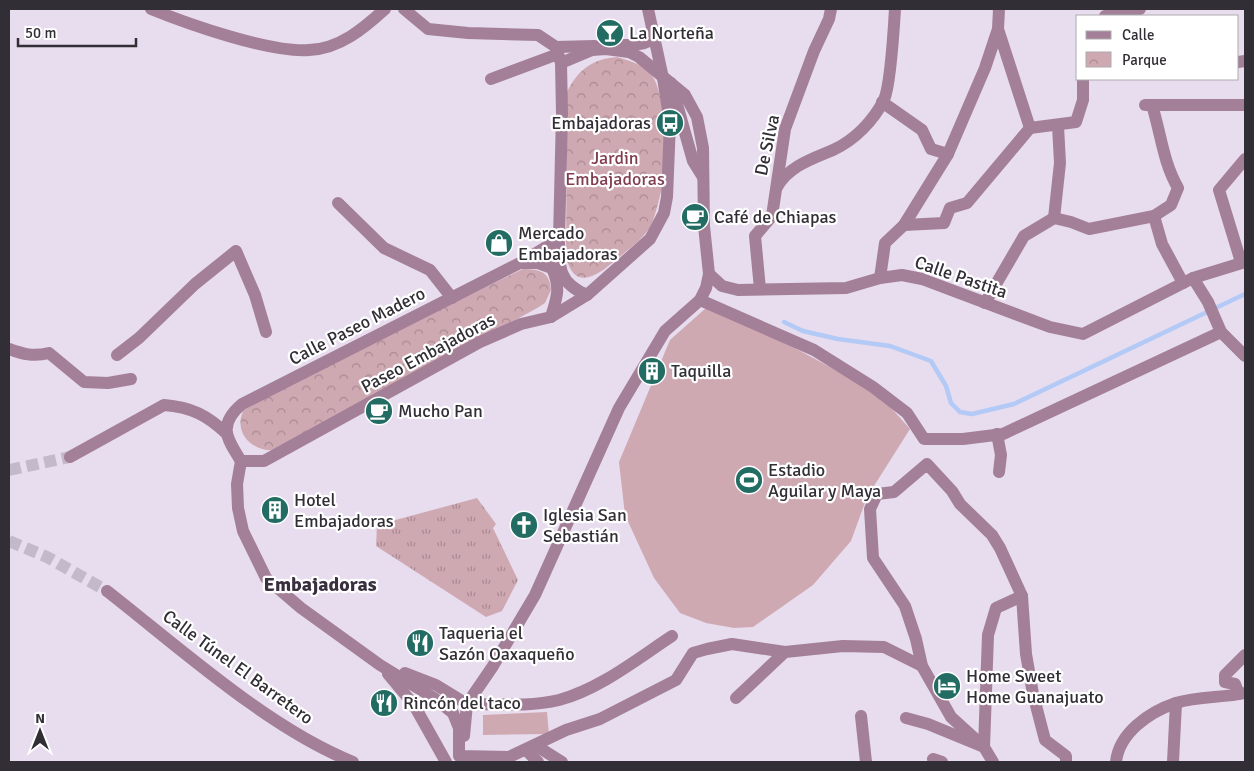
<svg xmlns="http://www.w3.org/2000/svg" width="1254" height="771" font-family="Signika,sans-serif">
	<style>
		.grass { fill: url(#grass-tufts) }
		.park { fill: url(#park-crowns) }
		.pitch { fill: #cfa9b2 }
		.lines { fill: none; stroke-linecap: round; stroke-linejoin: round }
		.stream { stroke: #b2caf5; stroke-width: 4.5 }
		.minor-tunnel { stroke: #c4b9ca; stroke-width: 12; stroke-dasharray: 12 6; stroke-linecap: butt }
		.minor { stroke: #a37f98; stroke-width: 12 }
		.labels { text-anchor: middle; stroke-width: 4.5; stroke-linejoin: round; paint-order: stroke }
		.poi-label { font-size: 18px; fill: #322e35; stroke: #fff; text-anchor: start }
		.street-label { font-size: 18px; fill: #322e35; stroke: #fff }
		.park-label { font-size: 18px; fill: #803d51; stroke: #fff }
		.quarter-label { font-size: 20px; font-weight: bold; fill: #39303f; stroke: #fff }
	</style>
	<defs>
		<pattern id="grass-tufts" width="24" height="20" patternUnits="userSpaceOnUse" patternTransform="scale(1.25)"><rect width="24" height="20" fill="#cfa9b2"/><path d="M3 7l-1-3M5 7V3M7 7l1-3M15 17l-1-3M17 17v-4M19 17l1-3" fill="none" stroke="#a98a92"/></pattern>
		<pattern id="park-crowns" width="20" height="18" patternUnits="userSpaceOnUse" patternTransform="scale(1.25)"><rect width="20" height="18" fill="#cfa9b2"/><path d="M2 6a3 3 0 1 1 6 0M12 15a3 3 0 1 1 6 0" fill="none" stroke="#a98a92"/></pattern>
	</defs>
	<rect width="100%" height="100%" fill="#e8dcef"/>
	<path class="grass" d="M477 498 496 524 493 528 518 580 502 611 486 617 376 546 377 525Z"/>
	<g class="park">
		<path d="M617 57C631 61 645 65 653 77 663 92 668 149 666 167 664 180 657 211 652 223 646 236 634 245 623 254 606 268 576 298 566 257L567 92C578 70 592 59 617 57Z"/>
		<path d="M523 269C540 269 550 272 551 290L545 303 539 307 280 449C259 455 234 438 242 414 244 408 250 403 254 399Z"/>
	</g>
	<g class="pitch">
		<path d="M706 308 767 333 878 393 910 429 867 497 851 541 813 585 753 627 734 628 706 623 680 613 654 578 625 515 619 462 670 340Z"/>
		<path d="M547 712 549 734 483 735V715Z"/>
	</g>
	<g class="lines">
		<path class="stream" d="M784 322 803 331 838 339 890 346 931 361 946 386 951 403 960 412 972 414 1014 404 1245 294"/>
		<g class="minor-tunnel">
			<path d="M9 470 70 457"/>
			<path d="M9 541 47 557 107 591"/>
		</g>
		<g class="minor">
			<path d="M151 9C188 24 270 53 309 50 340 49 364 28 385 9"/>
			<path d="M404 9 428 29 468 33 538 35 556 47"/>
			<path d="M1105 16 1140 9"/>
			<path d="M998 29 1030 128"/>
			<path d="M618 45C631 45 644 46 655 37"/>
			<path d="M556 47 561 63 562 113 559 239 520 263 242 404C217 425 227 439 241 461H264L480 342 521 324 551 317 587 295 650 239 664 213 667 197 670 123 663 78 648 9"/>
			<path d="M556 47 595 46"/>
			<path d="M1238 62 1245 61"/>
			<path d="M491 79 558 54"/>
			<path d="M671 83 693 161 703 177"/>
			<path d="M882 102 922 130 931 149 948 154"/>
			<path d="M1145 105H1245"/>
			<path d="M777 187C789 166 812 159 833 150 855 140 873 121 884 100 890 86 894 26 895 9"/>
			<path d="M338 203 384 248 430 270 452 298"/>
			<path d="M1154 216 1162 244 1183 283"/>
			<path d="M1054 218 1060 163 1058 126"/>
			<path d="M904 225 944 223 950 208 967 203 1030 128 1076 122 1083 100V79"/>
			<path d="M559 239C559 267 558 283 587 295"/>
			<path d="M1241 262 1219 190 1245 159"/>
			<path d="M520 263H538L552 268C561 288 557 297 551 317"/>
			<path d="M709 274 722 286 738 290 846 288 880 278 902 275 922 279 1050 327 1083 334 1193 278 1245 262"/>
			<path d="M880 278 885 243 904 225 948 154 985 68 998 29 999 9"/>
			<path d="M1193 278 1208 302 1221 332 1245 356"/>
			<path d="M760 289 755 236 772 216 785 129 814 51 829 19 831 9"/>
			<path d="M700 300 814 350 873 387 907 413 924 439H963L1003 434 1221 332"/>
			<path d="M985 303 1024 236 1054 218 1071 222 1089 229 1154 216 1171 205 1178 188C1163 162 1161 134 1152 105"/>
			<path d="M9 349C23 354 33 357 49 353L84 382 108 383 131 379"/>
			<path d="M117 355 139 338 195 284 236 251 255 295 266 332"/>
			<path d="M997 434 1001 455 999 472"/>
			<path d="M70 457 164 405C191 407 207 415 227 434"/>
			<path d="M241 461 237 484 238 508 243 531 266 578 301 608 380 665 434 698 453 713 459 728V756L509 757 566 730 600 719 676 680 693 653 707 649 732 644 785 652 843 646 884 647 922 666"/>
			<path d="M107 591C180 648 268 728 353 762"/>
			<path d="M405 673 436 685 467 704"/>
			<path d="M388 674 414 705 446 762"/>
			<path d="M1239 694 1235 684 1225 682V675L1245 655"/>
			<path d="M736 698 785 652"/>
			<path d="M467 704C497 704 530 707 559 700 600 689 637 659 672 636"/>
			<path d="M861 716 866 762"/>
			<path d="M906 718 928 724 984 747 988 635 996 608 1022 596"/>
			<path d="M464 736 467 704 493 666 535 595 619 408 665 331 700 300 706 288 709 274 704 226 703 148 697 117 685 95 639 57 629 52 606 49 592 50 561 63"/>
			<path d="M535 745 562 762"/>
			<path d="M526 750 538 762"/>
			<path d="M933 759 942 762"/>
			<path d="M993 762 984 747 951 717 922 666 916 639 905 606 873 558 870 509 877 494 894 492 927 464 952 491 960 504 992 535 1000 548 1022 596 1026 654 1033 694 1045 740 1066 756V762"/>
			<path d="M1116 762C1119 733 1149 712 1176 703 1198 696 1223 698 1245 693"/>
			<path d="M1173 762 1176 703"/>
		</g>
	</g>
	<defs>
		<symbol id="bar-disc" viewBox="-11 -11 22 22"><circle r="9.5" fill="#226c64" stroke="#fff"/><path d="M-6-5H6L.8 .8V4.5H3.5V6h-7V4.5H-.8V.8Z" fill="#fff"/></symbol>
		<symbol id="bus-disc" viewBox="-11 -11 22 22"><circle r="9.5" fill="#226c64" stroke="#fff"/><path d="M-5-6H5V4H4V6H2V4H-2V6H-4V4H-5ZM-3.5-4V0h7V-4ZM-3.5 1.2v1.5H-2V1.2ZM2 1.2v1.5H3.5V1.2Z" fill="#fff"/></symbol>
		<symbol id="cafe-disc" viewBox="-11 -11 22 22"><circle r="9.5" fill="#226c64" stroke="#fff"/><path d="M-5.5-4.5H6V0H3Q3 3.5 0 3.5H-2.5Q-5.5 3.5-5.5 0ZM3-3.2v2h1.7v-2ZM-6 4.5H4V6H-6Z" fill="#fff"/></symbol>
		<symbol id="shop-disc" viewBox="-11 -11 22 22"><circle r="9.5" fill="#226c64" stroke="#fff"/><path d="M-5-2.5h2.3a2.7 3.5 0 0 1 5.4 0H5L5.5 6h-11ZM-1.5-2.5h3a1.5 2.3 0 0 0-3 0Z" fill="#fff"/></symbol>
		<symbol id="building-disc" viewBox="-11 -11 22 22"><circle r="9.5" fill="#226c64" stroke="#fff"/><path d="M-4-6H4V6H1V3H-1V6H-4ZM-2.5-4.3h1.7v1.8h-1.7ZM.8-4.3h1.7v1.8H.8ZM-2.5-1h1.7V.8h-1.7ZM.8-1h1.7V.8H.8Z" fill="#fff"/></symbol>
		<symbol id="stadium-disc" viewBox="-11 -11 22 22"><circle r="9.5" fill="#226c64" stroke="#fff"/><path d="M0-5a6.5 5 0 1 0 0 10a6.5 5 0 1 0 0-10ZM-3.5-1.8h7v3.6h-7Z" fill="#fff"/></symbol>
		<symbol id="church-disc" viewBox="-11 -11 22 22"><circle r="9.5" fill="#226c64" stroke="#fff"/><path d="M-1.2-6h2.4v3.5h3.3v2.4h-3.3V6h-2.4V-.1h-3.3v-2.4h3.3Z" fill="#fff"/></symbol>
		<symbol id="restaurant-disc" viewBox="-11 -11 22 22"><circle r="9.5" fill="#226c64" stroke="#fff"/><path d="M-5-6h1v4h1v-4h1v4h1v-4h1v5L-1.5 .5V6h-2V.5L-5-1ZM5-6V6H3V1.5H1.5Q1.5-4 5-6Z" fill="#fff"/></symbol>
		<symbol id="hotel-disc" viewBox="-11 -11 22 22"><circle r="9.5" fill="#226c64" stroke="#fff"/><path d="M-6-4.5h1.5V1H6V5H4.5V3h-9V5H-6ZM-4 0a1.8 1.8 0 1 1 3.6 0ZM.5 0V-2.5h3Q6-2.5 6 0Z" fill="#fff"/></symbol>
	</defs>
	<g fill-rule="evenodd">
		<use href="#bar-disc" x="594" y="17" width="32" height="32"/>
		<use href="#bus-disc" x="654" y="107" width="32" height="32"/>
		<use href="#cafe-disc" x="679" y="201" width="32" height="32"/>
		<use href="#shop-disc" x="483" y="227" width="32" height="32"/>
		<use href="#building-disc" x="636" y="355" width="32" height="32"/>
		<use href="#cafe-disc" x="363" y="395" width="32" height="32"/>
		<use href="#stadium-disc" x="733" y="464" width="32" height="32"/>
		<use href="#building-disc" x="259" y="494" width="32" height="32"/>
		<use href="#church-disc" x="508" y="509" width="32" height="32"/>
		<use href="#restaurant-disc" x="404" y="627" width="32" height="32"/>
		<use href="#hotel-disc" x="931" y="670" width="32" height="32"/>
		<use href="#restaurant-disc" x="368" y="687" width="32" height="32"/>
	</g>
	<g class="labels">
		<g class="poi-label">
			<text x="629" y="39">La Norteña</text>
			<text x="651" y="129" text-anchor="end">Embajadoras</text>
			<text x="714" y="223">Café de Chiapas</text>
			<text x="518" y="239">Mercado<tspan x="518" dy="21">Embajadoras</tspan></text>
			<text x="671" y="377">Taquilla</text>
			<text x="398" y="417">Mucho Pan</text>
			<text x="768" y="476">Estadio<tspan x="768" dy="21">Aguilar y Maya</tspan></text>
			<text x="294" y="506">Hotel<tspan x="294" dy="21">Embajadoras</tspan></text>
			<text x="543" y="521">Iglesia San<tspan x="543" dy="21">Sebastián</tspan></text>
			<text x="439" y="639">Taqueria el<tspan x="439" dy="21">Sazón Oaxaqueño</tspan></text>
			<text x="966" y="682">Home Sweet<tspan x="966" dy="21">Home Guanajuato</tspan></text>
			<text x="403" y="709">Rincón del taco</text>
		</g>
		<g class="street-label">
			<text transform="translate(767 145) rotate(-78)" y="6">De Silva</text>
			<text transform="translate(961 277) rotate(19)" y="6">Calle Pastita</text>
			<text transform="translate(357 326) rotate(-27)" y="6">Calle Paseo Madero</text>
			<text transform="translate(428 353) rotate(-28)" y="6">Paseo Embajadoras</text>
			<text transform="translate(238 667) rotate(36)" y="6">Calle Túnel El Barretero</text>
		</g>
		<g class="park-label">
			<text x="615" y="164">Jardin<tspan x="615" dy="21">Embajadoras</tspan></text>
		</g>
		<g class="quarter-label">
			<text x="320" y="591">Embajadoras</text>
		</g>
	</g>
	<rect width="1254" height="771" fill="none" stroke="#322e35" stroke-width="20"/>
	<rect x="1076" y="15" width="162" height="65" fill="#ffffff" stroke="#adabae"/>
	<rect x="1086" y="31" width="25" height="8" fill="#a37f98" stroke="#adabae"/>
	<text x="1122" y="40" font-size="15" fill="#322e35">Calle</text>
	<rect x="1086" y="52" width="25" height="15" fill="url(#park-crowns)" stroke="#adabae"/>
	<text x="1122" y="65" font-size="15" fill="#322e35">Parque</text>
	<g transform="translate(40 731)" stroke="#ffffff" stroke-width="4" paint-order="stroke">
	<path d="M0-4L9 19L0 12L-9 19Z" fill="#322e35"/>
	<text y="-8" font-size="14" font-weight="bold" text-anchor="middle" fill="#322e35">N</text>
	</g>
	<path d="M18 38v8h118v-8" fill="none" stroke="#322e35" stroke-width="2.5"/>
	<text x="25" y="38" font-size="15" fill="#322e35" stroke="#ffffff" stroke-width="4" paint-order="stroke">50 m</text>
</svg>
